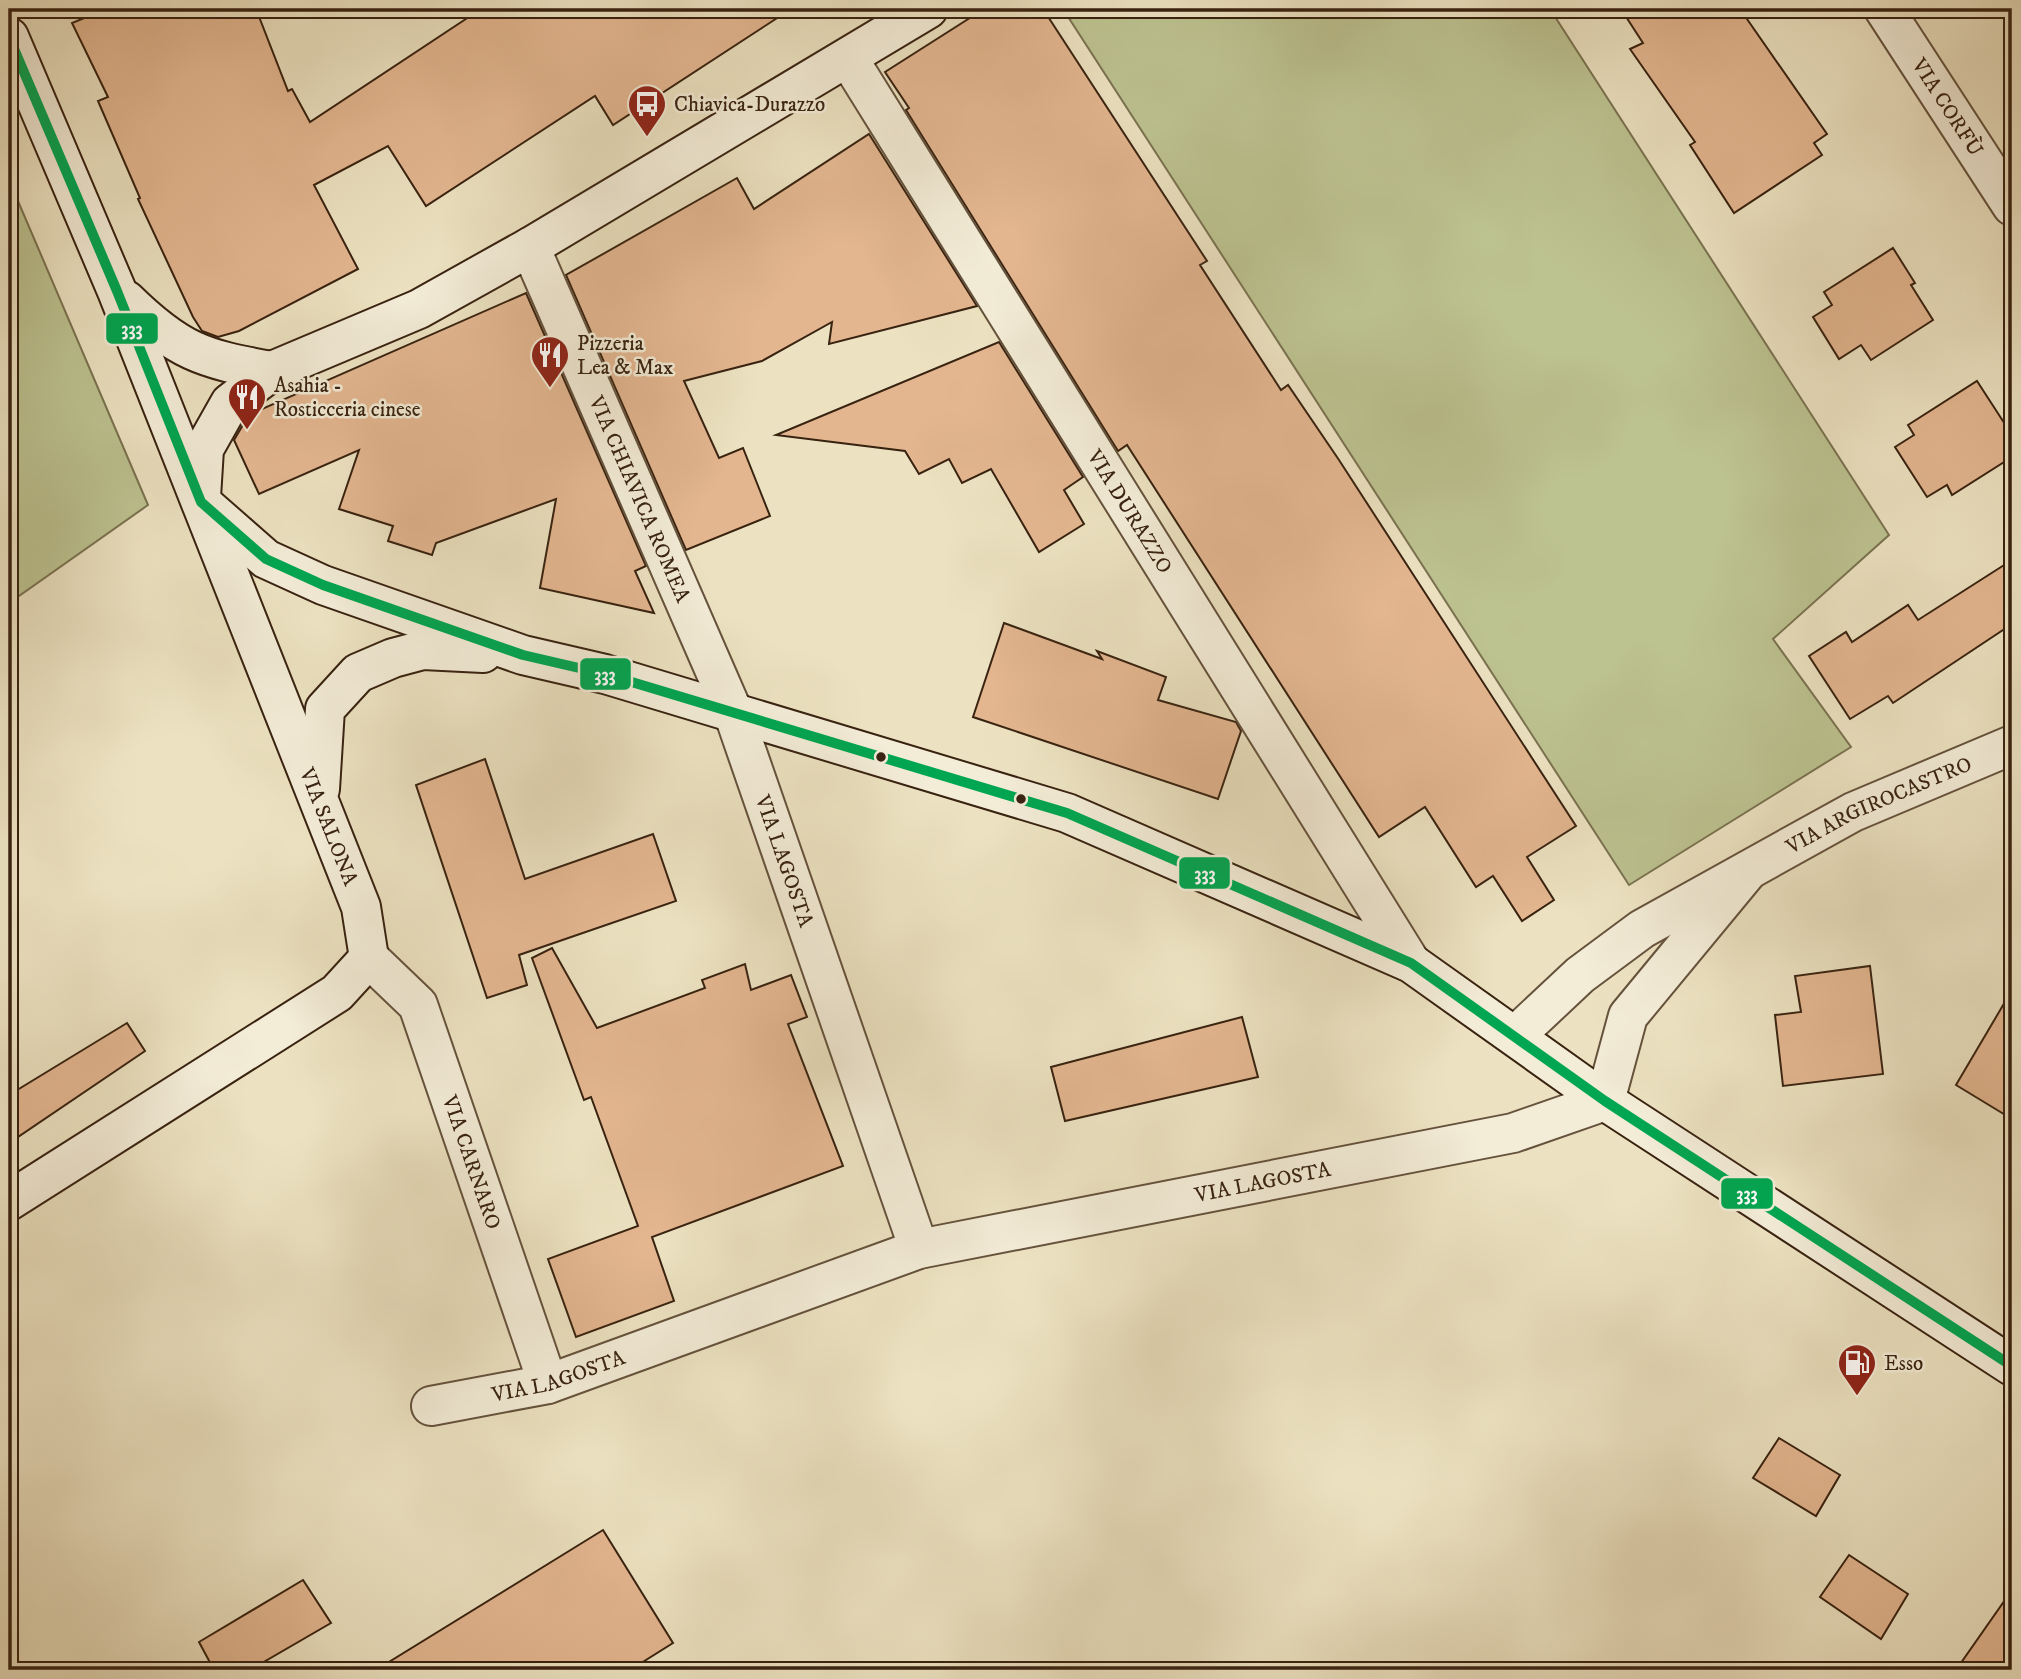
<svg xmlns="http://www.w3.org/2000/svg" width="2021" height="1679" font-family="'IM FELL DW Pica',serif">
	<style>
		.green { fill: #bcc290; stroke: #7a7250; stroke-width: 2 }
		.building { fill: #e3b690; stroke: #382210; stroke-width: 2 }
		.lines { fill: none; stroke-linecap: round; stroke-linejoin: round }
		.street-casing { stroke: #65523c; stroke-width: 42 }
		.secondary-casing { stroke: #382210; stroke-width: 42 }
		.street { stroke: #f3ecd7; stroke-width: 38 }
		.secondary { stroke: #f3ecd7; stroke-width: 38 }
		.bus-1-casing { stroke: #f3ecd7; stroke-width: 16 }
		.bus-1 { stroke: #00a651; stroke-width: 10 }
		.bus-dot { fill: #382210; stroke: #f3ecd7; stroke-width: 2.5 }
		.labels { text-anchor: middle; stroke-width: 5; stroke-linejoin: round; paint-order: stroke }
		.poi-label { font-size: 21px; fill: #382210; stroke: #f3ecd7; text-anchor: start }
		.street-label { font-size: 21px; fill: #382210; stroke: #f3ecd7 }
		.line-badge { stroke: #f3ecd7; stroke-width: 2.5 }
		.badge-label { font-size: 19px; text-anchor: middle; font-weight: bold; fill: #fff }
	</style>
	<rect width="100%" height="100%" fill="#ece2c1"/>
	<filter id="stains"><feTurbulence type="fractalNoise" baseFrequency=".00286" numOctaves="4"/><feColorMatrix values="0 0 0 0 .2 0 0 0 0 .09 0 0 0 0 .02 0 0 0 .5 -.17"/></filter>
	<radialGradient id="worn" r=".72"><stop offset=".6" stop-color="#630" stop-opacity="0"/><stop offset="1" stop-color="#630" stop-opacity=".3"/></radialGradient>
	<g class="green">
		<path d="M1063 9H1550L1889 535 1773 639 1851 747 1629 885Z"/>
		<path d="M9 180 148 505 9 603Z"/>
	</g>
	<g class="building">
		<path d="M106 9H256L288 91 292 89 310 122 481 9H791L613 125 595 96 426 206 388 146 314 185 358 269 239 331 218 337 202 331 193 317 138 199 140 198 98 101 108 97 72 23Z"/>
		<path d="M984 9H1043L1207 261 1200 265 1281 390 1288 385 1339 460 1576 826 1527 857 1554 900 1522 921 1493 876 1476 887 1425 807 1379 837 1127 445 1118 451 906 110 909 108 885 72Z"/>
		<path d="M1621 9H1740L1827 134 1814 143 1822 155 1734 213 1690 145 1695 142 1630 49 1643 43Z"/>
		<path d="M869 134 977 306 829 344 832 322 762 361 684 381 719 458 743 448 770 516 686 550 566 275 737 178 754 209Z"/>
		<path d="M1893 248 1915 283 1911 285 1933 320 1871 360 1861 345 1839 359 1813 317 1832 305 1824 292Z"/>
		<path d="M526 293 646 566 635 571 654 613 540 588 556 499 436 543 432 555 388 541 393 526 339 509 359 450 259 494 234 440 247 418 255 412Z"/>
		<path d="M999 342 1083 477 1064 490 1084 524 1039 552 991 469 962 483 949 459 919 474 905 451 776 435Z"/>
		<path d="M1977 381 2012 435V457L1952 495 1947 485 1927 497 1895 447 1914 435 1908 425Z"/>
		<path d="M2012 560V624L1893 703 1888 696 1850 719 1809 656 1846 632 1852 642 1908 605 1918 620Z"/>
		<path d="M1004 623 1102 659 1097 651 1166 677 1158 700 1236 722 1241 731 1218 799 973 717Z"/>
		<path d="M485 759 525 879 653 834 676 901 519 955 527 985 487 998 416 785Z"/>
		<path d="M552 948 597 1028 705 988 702 980 745 964 751 990 791 975 807 1017 788 1024 843 1166 652 1237 674 1301 576 1337 548 1259 638 1226 591 1097 584 1100 532 958Z"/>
		<path d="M1870 966 1883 1074 1783 1086 1775 1015 1801 1012 1795 976Z"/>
		<path d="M2012 990V1119L1956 1085Z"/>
		<path d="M1242 1017 1258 1077 1065 1121 1051 1067Z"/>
		<path d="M127 1023 145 1051 9 1143V1095Z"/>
		<path d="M1779 1438 1840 1475 1816 1516 1753 1478Z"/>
		<path d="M603 1530 673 1643 630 1670H376Z"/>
		<path d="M1849 1555 1908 1594 1881 1639 1820 1597Z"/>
		<path d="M303 1580 331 1623 250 1670H214L199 1642Z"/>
		<path d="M2012 1590V1670H1956Z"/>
	</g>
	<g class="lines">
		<defs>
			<g id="street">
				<path id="s1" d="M1884 9 2012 206"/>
				<path id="s2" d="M848 58 1411 963"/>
				<path id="s3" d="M530 247 733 712 919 1249"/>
				<path id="s4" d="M369 958 418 1005 548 1384"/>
				<path id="s5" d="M1515 1036 1580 975 1642 929 1853 812 2012 745"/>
				<path id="s6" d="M431 1406 548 1384 919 1249 1513 1133 1605 1101 1628 1016 1747 872"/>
			</g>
			<g id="secondary">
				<path id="s7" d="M9 37 117 291 361 907 369 958 337 993 9 1201"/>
				<path d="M126 300C178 351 202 359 272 371"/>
				<path d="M201 497 204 449 230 403 272 371 419 309 530 247 928 9"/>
				<path d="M201 502 266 559 323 585 523 655 605 674 1067 813 1411 963 1605 1101 2012 1366"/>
				<path d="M320 789 325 709 358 673 393 658 423 650 483 653"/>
			</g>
		</defs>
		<use href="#street" class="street-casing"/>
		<use href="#secondary" class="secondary-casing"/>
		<use href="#street" class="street"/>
		<use href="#secondary" class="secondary"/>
		<defs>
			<path id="bus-1" d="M9 37 117 291 201 502 266 559 323 585 523 655 605 674 1067 813 1411 963 1605 1101 2012 1366"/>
		</defs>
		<use href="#bus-1" class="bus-1-casing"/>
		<use href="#bus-1" class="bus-1"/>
	</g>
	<defs>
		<symbol id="bus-pin" viewBox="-11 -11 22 30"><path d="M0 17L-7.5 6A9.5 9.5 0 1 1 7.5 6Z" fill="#8f2418" stroke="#f3ecd7"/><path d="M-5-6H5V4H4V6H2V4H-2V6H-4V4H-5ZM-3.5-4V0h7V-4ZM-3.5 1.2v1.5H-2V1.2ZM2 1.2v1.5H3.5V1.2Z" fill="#fff"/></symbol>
		<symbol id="restaurant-pin" viewBox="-11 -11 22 30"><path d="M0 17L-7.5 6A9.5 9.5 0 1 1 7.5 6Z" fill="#8f2418" stroke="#f3ecd7"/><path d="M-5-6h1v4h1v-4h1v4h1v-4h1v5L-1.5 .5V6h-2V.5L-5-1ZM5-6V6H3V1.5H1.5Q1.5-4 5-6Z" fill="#fff"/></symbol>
		<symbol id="fuel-pin" viewBox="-11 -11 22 30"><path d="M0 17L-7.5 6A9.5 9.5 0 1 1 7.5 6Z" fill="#8f2418" stroke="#f3ecd7"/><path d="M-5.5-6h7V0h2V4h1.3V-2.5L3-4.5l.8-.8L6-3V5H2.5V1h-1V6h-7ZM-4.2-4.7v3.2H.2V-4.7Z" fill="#fff"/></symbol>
	</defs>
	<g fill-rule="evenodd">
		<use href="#bus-pin" x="625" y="82" width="44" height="60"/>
		<use href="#restaurant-pin" x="528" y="333" width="44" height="60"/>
		<use href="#restaurant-pin" x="225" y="375" width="44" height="60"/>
		<use href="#fuel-pin" x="1835" y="1341" width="44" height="60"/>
	</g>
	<g class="bus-dot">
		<circle cx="881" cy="757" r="6"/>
		<circle cx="1021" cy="799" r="6"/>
	</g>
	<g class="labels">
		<g class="poi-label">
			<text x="674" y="111">Chiavica-Durazzo</text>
			<text x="577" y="350">Pizzeria<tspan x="577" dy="24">Lea &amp; Max</tspan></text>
			<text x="274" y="392">Asahia -<tspan x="274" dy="24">Rosticceria cinese</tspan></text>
			<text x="1884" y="1370">Esso</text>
		</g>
		<g class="street-label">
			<text dy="7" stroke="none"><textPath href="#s1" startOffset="117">VIA CORFÙ</textPath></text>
			<text dy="7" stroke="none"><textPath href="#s3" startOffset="275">VIA CHIAVICA ROMEA</textPath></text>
			<text dy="7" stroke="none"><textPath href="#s2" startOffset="534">VIA DURAZZO</textPath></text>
			<text dy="7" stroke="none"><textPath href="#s5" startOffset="434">VIA ARGIROCASTRO</textPath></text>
			<text dy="7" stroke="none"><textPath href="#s7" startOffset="852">VIA SALONA</textPath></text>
			<text dy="7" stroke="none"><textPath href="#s3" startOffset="665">VIA LAGOSTA</textPath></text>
			<text dy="7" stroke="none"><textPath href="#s4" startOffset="234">VIA CARNARO</textPath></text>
			<text dy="7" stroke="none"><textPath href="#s6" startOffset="864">VIA LAGOSTA</textPath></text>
			<text dy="7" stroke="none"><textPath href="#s6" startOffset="131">VIA LAGOSTA</textPath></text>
		</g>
	</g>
	<g class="line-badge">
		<rect x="105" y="312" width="54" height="33" rx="7" fill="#00a651"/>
		<rect x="579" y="657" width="53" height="34" rx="7" fill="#00a651"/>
		<rect x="1178" y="856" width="53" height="34" rx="7" fill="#00a651"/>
		<rect x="1720" y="1177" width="54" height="33" rx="7" fill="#00a651"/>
	</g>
	<g class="badge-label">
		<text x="132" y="335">333</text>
		<text x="605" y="681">333</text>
		<text x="1205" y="880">333</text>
		<text x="1747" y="1200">333</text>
	</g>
	<rect width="2021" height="1679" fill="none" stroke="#ece2c1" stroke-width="35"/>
	<rect x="10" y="10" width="2000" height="1658" fill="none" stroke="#382210" stroke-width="3.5"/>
	<rect x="18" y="18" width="1986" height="1644" fill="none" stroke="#382210" stroke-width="2"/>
	<rect width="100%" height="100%" filter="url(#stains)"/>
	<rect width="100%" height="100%" fill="url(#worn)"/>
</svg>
